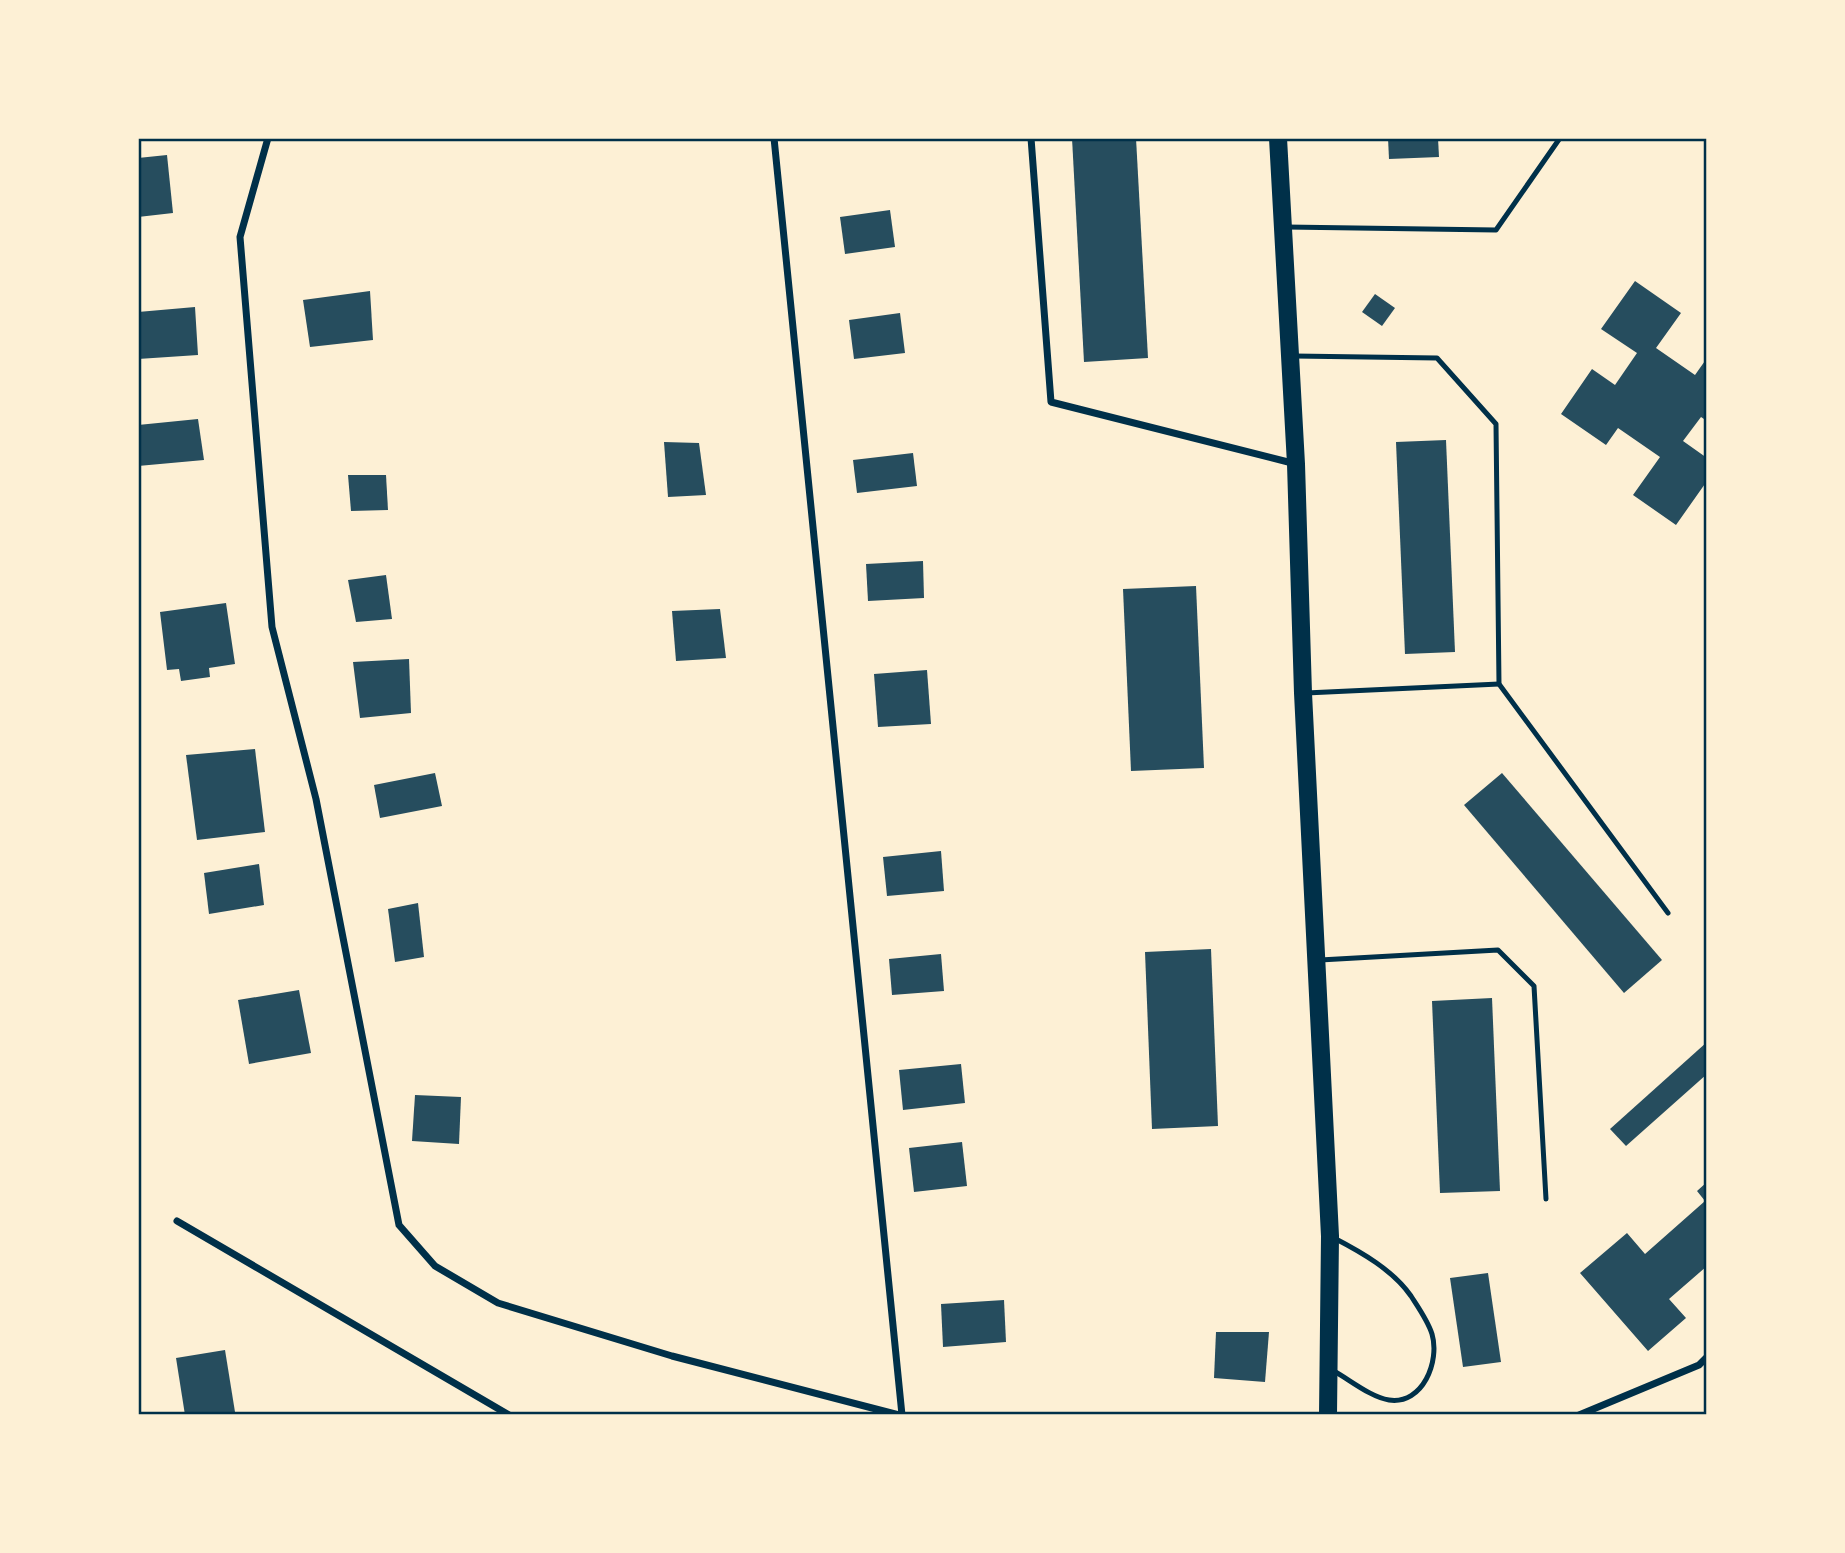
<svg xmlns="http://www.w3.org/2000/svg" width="1845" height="1553" font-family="Commissioner,sans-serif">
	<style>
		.building { fill: #264d5e }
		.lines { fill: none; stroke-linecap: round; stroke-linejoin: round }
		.service { stroke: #003049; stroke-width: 5 }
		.minor { stroke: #003049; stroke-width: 7 }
		.primary { stroke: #003049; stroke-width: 18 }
		.neatline { fill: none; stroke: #003049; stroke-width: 2.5 }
	</style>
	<rect width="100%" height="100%" fill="#fdf0d5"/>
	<g class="building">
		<path d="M1072 138H1136L1148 358 1084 362Z"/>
		<path d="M1388 138H1438L1439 157 1389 159Z"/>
		<path d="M167 155 173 213 138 217V158Z"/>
		<path d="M890 210 895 247 845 254 840 217Z"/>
		<path d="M1635 281 1681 313 1656 348 1695 375 1707 358V421L1701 417 1683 441 1707 458V481L1676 525 1633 495 1660 457 1618 428 1606 445 1561 414 1592 369 1615 385 1637 353 1601 329Z"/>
		<path d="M370 291 373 340 310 347 303 300Z"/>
		<path d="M1375 294 1395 308 1382 326 1362 312Z"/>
		<path d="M195 307 198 355 138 359V312Z"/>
		<path d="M900 313 905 353 854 359 849 320Z"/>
		<path d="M198 419 204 460 138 466V425Z"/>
		<path d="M1446 440 1455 652 1405 654 1396 442Z"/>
		<path d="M664 442 699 443 706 495 668 497Z"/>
		<path d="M913 453 917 486 857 493 853 460Z"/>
		<path d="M348 475H386L388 510 351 511Z"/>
		<path d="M923 561 924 598 868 601 866 564Z"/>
		<path d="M386 575 392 619 356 622 348 580Z"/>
		<path d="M1196 586 1204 768 1131 771 1123 589Z"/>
		<path d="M226 603 235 664 209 668 210 677 181 681 179 669 167 670 160 612Z"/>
		<path d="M720 609 726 658 676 661 672 611Z"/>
		<path d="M409 659 411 713 360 718 353 662Z"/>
		<path d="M927 670 931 724 878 727 874 674Z"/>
		<path d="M255 749 265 832 197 840 186 755Z"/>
		<path d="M435 773 442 806 380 818 374 785Z"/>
		<path d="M1502 773 1662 960 1624 993 1464 805Z"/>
		<path d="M941 851 944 891 887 896 883 857Z"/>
		<path d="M259 864 264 905 209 914 204 873Z"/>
		<path d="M418 903 424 957 395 962 388 909Z"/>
		<path d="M1211 949 1218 1126 1152 1129 1145 952Z"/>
		<path d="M941 954 944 991 892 995 889 959Z"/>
		<path d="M299 990 311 1053 249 1064 238 1000Z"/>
		<path d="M1492 998 1500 1191 1440 1193 1432 1001Z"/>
		<path d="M1707 1042V1074L1626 1146 1610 1129Z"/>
		<path d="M961 1064 965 1103 903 1110 899 1070Z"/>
		<path d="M415 1095 461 1097 459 1144 412 1141Z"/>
		<path d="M962 1142 967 1186 914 1192 909 1148Z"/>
		<path d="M1707 1182V1266L1669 1299 1686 1318 1648 1351 1580 1273 1627 1233 1645 1254 1705 1201 1697 1191Z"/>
		<path d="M1488 1273 1501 1362 1463 1367 1450 1278Z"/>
		<path d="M1004 1300 1006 1342 943 1347 941 1304Z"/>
		<path d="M1216 1332H1269L1265 1382 1214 1378Z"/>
		<path d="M225 1350 235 1412 185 1415 176 1358Z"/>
	</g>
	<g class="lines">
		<g class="service">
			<path d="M1286 227 1496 230 1560 138"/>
			<path d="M1294 356 1437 358 1496 424 1499 684 1668 913"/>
			<path d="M1306 693 1499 684"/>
			<path d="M1320 960 1498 950 1534 986 1546 1199"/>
			<path d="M1332 1370C1349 1379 1370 1397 1389 1400 1423 1405 1440 1361 1432 1334 1428 1321 1418 1307 1411 1296 1393 1270 1361 1252 1334 1238"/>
		</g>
		<g class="minor">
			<path d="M268 138 240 237 272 627 316 799 399 1225 435 1266 498 1303 672 1356 899 1415"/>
			<path d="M774 138 902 1415"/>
			<path d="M1031 138 1051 402 1296 464"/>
			<path d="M177 1221 509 1415"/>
			<path d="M1579 1415 1699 1365 1707 1357"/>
		</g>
		<path class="primary" d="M1278 138 1296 464 1303 693 1330 1236 1328 1415"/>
	</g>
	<rect width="1845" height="1553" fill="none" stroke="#fdf0d5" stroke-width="280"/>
	<rect x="140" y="140" width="1565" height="1273" class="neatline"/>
</svg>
